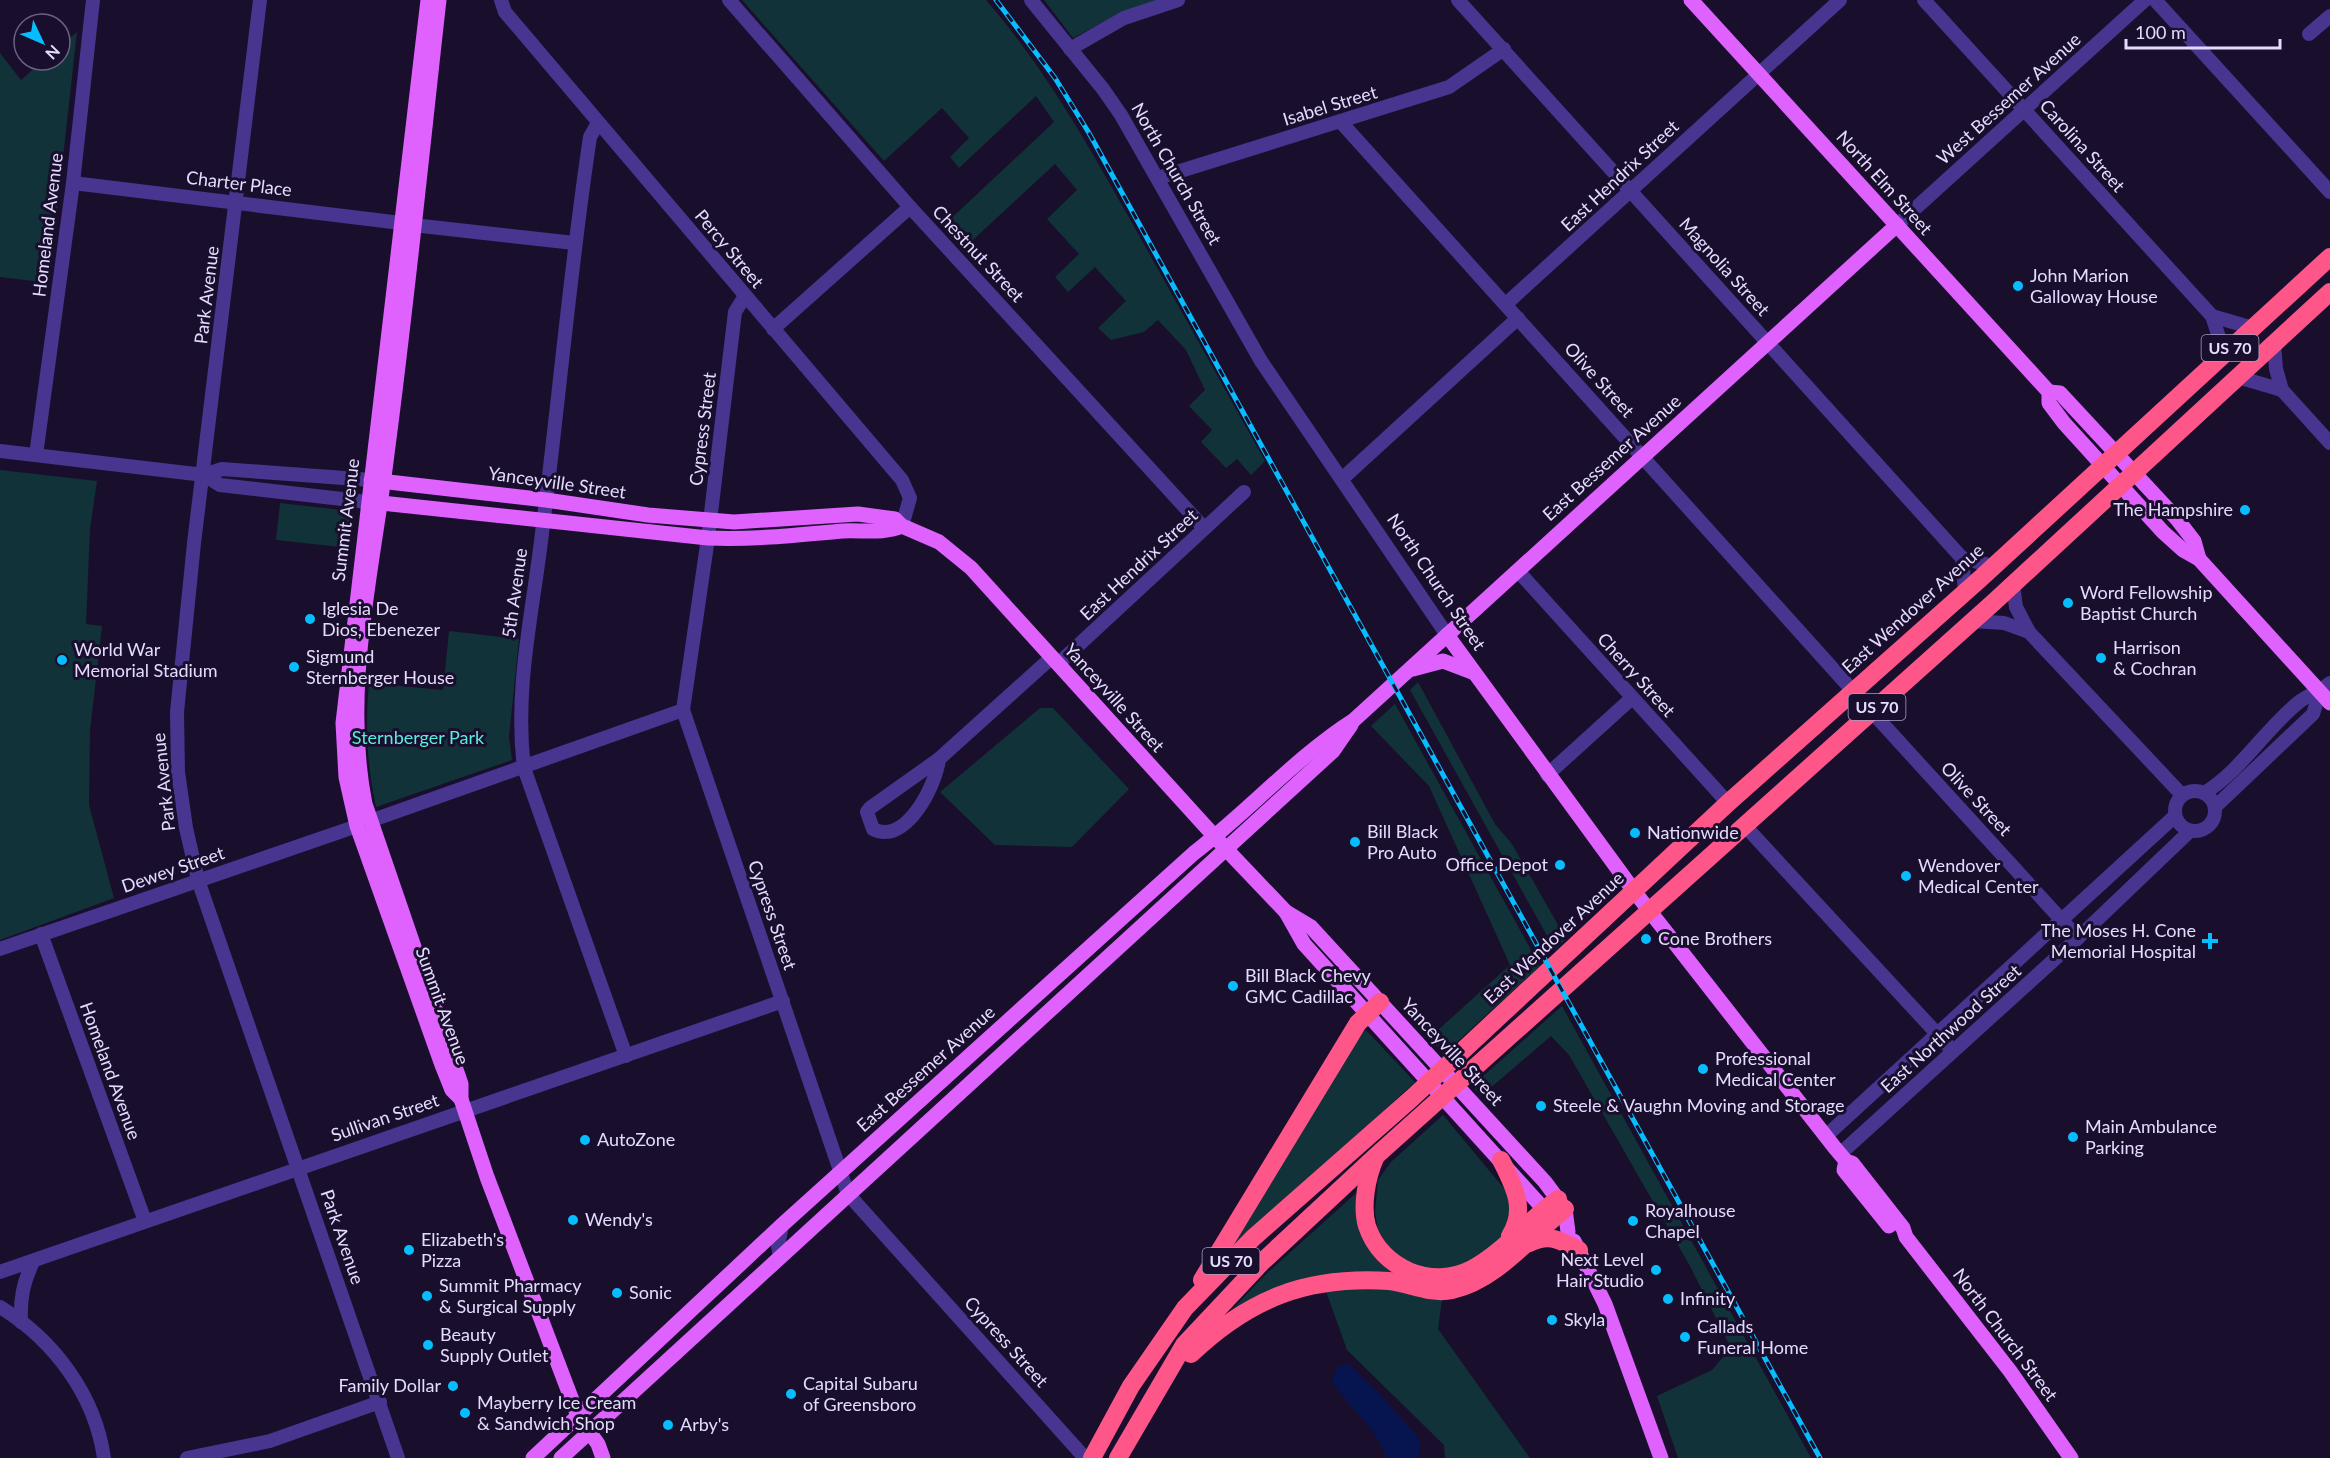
<svg xmlns="http://www.w3.org/2000/svg" width="2330" height="1458" font-family="Lato,sans-serif">
	<style>
		.green { fill: #113238 }
		.water { fill: #06144f }
		.lines { fill: none; stroke-linecap: round; stroke-linejoin: round }
		.minor { stroke: #483590; stroke-width: 14 }
		.major { stroke: #df62ff; stroke-width: 15 }
		.highway { stroke: #ff568a; stroke-width: 18 }
		.rail-casing { stroke: #07bcff; stroke-width: 5 }
		.rail { stroke: #190f2d; stroke-width: 3; stroke-dasharray: 9; stroke-linecap: butt }
		.poi-dot { fill: #07bcff; stroke: #190f2d; stroke-width: 2 }
		.labels { text-anchor: middle; stroke-width: 6; stroke-linejoin: round; paint-order: stroke }
		.shield { fill: #190f2d; stroke: #a89ec0; stroke-width: 1.5 }
		.shield-label { font-size: 16px; font-weight: bold; fill: #e5dbff }
		.street-label { font-size: 18px; fill: #e5dbff; stroke: #190f2d }
		.poi-label { font-size: 18px; fill: #e5dbff; stroke: #190f2d; text-anchor: start }
		.park-label { font-size: 18px; fill: #5aece0; stroke: #190f2d }
	</style>
	<rect width="100%" height="100%" fill="#190f2d"/>
	<g class="green">
		<path d="M742 0H986C1046 69 1091 150 1136 230 1179 307 1222 384 1265 461L1251 475 1237 459 1226 468 1201 442 1212 430 1189 406 1205 390 1186 350 1158 320 1144 332 1111 340 1098 328 1126 301 1095 267 1068 292 1055 277 1079 254 1047 219 1077 190 1055 164 963 249 942 227 1054 122 1036 96 959 168 950 157 969 138 942 108 884 161Z"/>
		<path d="M1044 0H1161L1110 19 1073 38Z"/>
		<path d="M77 32 49 283 0 277V53L21 80 44 60H60V47Z"/>
		<path d="M0 470 97 481 90 529 86 624 102 626 90 731 89 805 114 898 0 940Z"/>
		<path d="M280 503 350 511 353 514 349 548 276 540Z"/>
		<path d="M449 631 519 639 509 737 512 760 376 807C367 765 365 725 369 683L443 690Z"/>
		<path d="M1418 682 1495 824 1512 844 1566 939 1555 950 1410 690Z"/>
		<path d="M1395 704 1540 966 1445 1053 1428 1039 1510 965 1429 786 1371 726Z"/>
		<path d="M1040 708H1053L1129 789 1072 847 995 845 940 792Z"/>
		<path d="M1562 1006 1811 1458H1678L1657 1396 1712 1370 1731 1348 1690 1266 1569 1055 1551 1036 1481 1096 1472 1086Z"/>
		<path d="M1366 1030 1415 1082 1222 1259 1359 1037Z"/>
		<path d="M1443 1115 1511 1197 1507 1231 1473 1265 1437 1272 1401 1259 1388 1246 1378 1230 1375 1212 1378 1180 1391 1162Z"/>
		<path d="M1364 1186 1362 1220 1404 1275 1381 1274 1225 1317 1266 1274Z"/>
		<path d="M1376 1287 1442 1299 1438 1329 1530 1458H1445L1444 1445 1347 1350 1326 1291Z"/>
	</g>
	<path class="water" d="M1348 1364 1377 1391 1420 1440 1419 1458H1387C1377 1428 1348 1408 1332 1380L1338 1366Z"/>
	<g class="lines">
		<g class="minor">
			<path d="M260 0 194 543 177 712 178 772 186 828 198 880 398 1458"/>
			<path d="M501 0 505 12 902 480 910 498 902 526"/>
			<path d="M729 0 910 207 1204 528"/>
			<path d="M1031 0 1103 89 1121 115 1261 361 1447 635"/>
			<path d="M1458 0 1962 558 1965 591"/>
			<path d="M1924 0 2212 316 2218 334V359"/>
			<path d="M2155 0 2330 192"/>
			<path d="M2309 34 2330 16"/>
			<path d="M1070 49 1124 18 1178 0"/>
			<path d="M1340 121 1853 691"/>
			<path d="M598 123 590 137C570 269 559 401 542 533 533 612 514 688 524 768L626 1056"/>
			<path d="M1158 178 1449 87 1504 49"/>
			<path d="M73 183 401 223"/>
			<path d="M413 225 574 243"/>
			<path d="M1897 225 2145 0"/>
			<path d="M745 296 735 312 708 538 683 710 848 1194 1085 1458"/>
			<path d="M1506 304 1840 0"/>
			<path d="M2212 316 2253 328"/>
			<path d="M773 329 910 207"/>
			<path d="M2274 343 2276 369 2282 390 2330 443"/>
			<path d="M2238 377 2282 390"/>
			<path d="M0 451 204 475 222 469 371 480"/>
			<path d="M36 455 73 183 93 0"/>
			<path d="M204 475 220 485 368 502"/>
			<path d="M1342 479 1518 318"/>
			<path d="M1962 558 1993 566"/>
			<path d="M1518 571 1728 803"/>
			<path d="M2013 585 2016 607 2029 632 2182 795"/>
			<path d="M1973 621 2004 623 2029 632"/>
			<path d="M1058 664 1244 492"/>
			<path d="M1872 712 2078 938"/>
			<path d="M939 759C936 785 906 846 873 829L867 812 870 808Z"/>
			<path d="M939 759 1051 658"/>
			<path d="M1547 775 1632 698"/>
			<circle cx="2195" cy="811" r="20"/>
			<path d="M2204 793C2241 771 2265 729 2299 702 2309 694 2320 692 2330 683"/>
			<path d="M2215 807 2313 714 2320 692"/>
			<path d="M370 821 683 710"/>
			<path d="M1745 826 1953 1051"/>
			<path d="M41 934 145 1221"/>
			<path d="M0 949 357 826"/>
			<path d="M1826 1136 2175 816"/>
			<path d="M1840 1154 2078 938 2190 831"/>
			<path d="M780 1257 778 1246 782 1225"/>
			<path d="M0 1272 783 1001"/>
			<path d="M0 1307C54 1340 95 1395 104 1458"/>
			<path d="M21 1322C20 1299 23 1283 33 1262"/>
			<path d="M187 1458 270 1441 380 1402"/>
		</g>
		<g class="major">
			<path d="M428 0 343 723 346 777 357 826 442 1065 452 1090 461 1099"/>
			<path d="M439 0C422 151 407 303 387 454 373 569 342 689 365 804L461 1084V1099L487 1177 578 1416 598 1444 603 1458"/>
			<path d="M1691 0 2049 392V403L2064 423 2163 532 2183 550 2199 559 2330 703"/>
			<path d="M2049 392 2060 393 2177 519 2194 541 2199 559"/>
			<path d="M371 480 546 500 648 515 734 522 858 514 895 519 902 526 939 542 971 568 1226 849 1286 912 1311 927 1545 1182 1565 1209 1568 1232"/>
			<path d="M372 502 708 538C753 540 797 535 843 531 863 530 884 534 902 526"/>
			<path d="M1447 635 1634 891 1835 1148 1846 1161 1852 1163 1903 1228 1906 1237 2010 1371 2071 1458"/>
			<path d="M1413 669 1443 661 1472 672"/>
			<path d="M1286 912 1304 944 1551 1217"/>
			<path d="M1846 1161 1844 1170 1889 1226"/>
			<path d="M1574 1241 1605 1304 1661 1458"/>
			<path d="M533 1458 782 1225 1194 853C1249 811 1296 757 1354 720L1897 225"/>
			<path d="M561 1458 1333 751 1351 725"/>
		</g>
		<g class="highway">
			<path d="M1375 1158C1367 1177 1361 1205 1367 1226 1381 1269 1432 1290 1472 1269 1504 1252 1528 1220 1558 1199"/>
			<path d="M1501 1160C1514 1186 1527 1209 1510 1236"/>
			<path d="M1529 1243C1550 1233 1559 1240 1579 1250"/>
			<path d="M1202 1280 1358 1023 1380 1002"/>
			<path d="M1191 1354C1250 1298 1307 1276 1389 1281 1409 1283 1431 1295 1452 1290 1497 1280 1529 1237 1565 1209"/>
			<path d="M1092 1458 1131 1386 1185 1308 1253 1238 1412 1098 1728 803 1981 578 2330 257"/>
			<path d="M1118 1458 1184 1345 1261 1263 1376 1156 1994 602 2330 292"/>
		</g>
		<defs>
			<path id="rail" d="M996 0 1055 78 1089 133 1820 1458"/>
		</defs>
		<use href="#rail" class="rail-casing"/>
		<use href="#rail" class="rail"/>
	</g>
	<g class="poi-dot">
		<circle cx="2018" cy="286" r="6"/>
		<circle cx="2245" cy="510" r="6"/>
		<circle cx="2068" cy="603" r="6"/>
		<circle cx="310" cy="619" r="6"/>
		<circle cx="2101" cy="658" r="6"/>
		<circle cx="62" cy="660" r="6"/>
		<circle cx="294" cy="667" r="6"/>
		<circle cx="1635" cy="833" r="6"/>
		<circle cx="1355" cy="842" r="6"/>
		<circle cx="1560" cy="865" r="6"/>
		<circle cx="1906" cy="876" r="6"/>
		<circle cx="1646" cy="939" r="6"/>
		<path d="M2207 932h6v6h6v6h-6v6h-6v-6h-6v-6h6z"/>
		<circle cx="1233" cy="986" r="6"/>
		<circle cx="1703" cy="1069" r="6"/>
		<circle cx="1541" cy="1106" r="6"/>
		<circle cx="2073" cy="1137" r="6"/>
		<circle cx="585" cy="1140" r="6"/>
		<circle cx="573" cy="1220" r="6"/>
		<circle cx="1633" cy="1221" r="6"/>
		<circle cx="409" cy="1250" r="6"/>
		<circle cx="1656" cy="1270" r="6"/>
		<circle cx="617" cy="1293" r="6"/>
		<circle cx="427" cy="1296" r="6"/>
		<circle cx="1668" cy="1299" r="6"/>
		<circle cx="1552" cy="1320" r="6"/>
		<circle cx="1685" cy="1337" r="6"/>
		<circle cx="428" cy="1345" r="6"/>
		<circle cx="453" cy="1386" r="6"/>
		<circle cx="791" cy="1394" r="6"/>
		<circle cx="465" cy="1413" r="6"/>
		<circle cx="668" cy="1425" r="6"/>
	</g>
	<g class="labels">
		<g class="shield">
			<rect x="2201.5" y="335" width="57" height="26" rx="4.5"/>
			<rect x="1848.5" y="694" width="57" height="26" rx="4.5"/>
			<rect x="1202.5" y="1248" width="57" height="26" rx="4.5"/>
		</g>
		<g class="shield-label">
			<text x="2230" y="354">US 70</text>
			<text x="1877" y="713">US 70</text>
			<text x="1231" y="1267">US 70</text>
		</g>
		<g class="street-label">
			<text transform="translate(2009 99) rotate(-42)" y="6">West Bessemer Avenue</text>
			<text transform="translate(1330 106) rotate(-17)" y="6">Isabel Street</text>
			<text transform="translate(2082 146) rotate(48)" y="6">Carolina Street</text>
			<text transform="translate(1176 174) rotate(60)" y="6">North Church Street</text>
			<text transform="translate(1620 176) rotate(-43)" y="6">East Hendrix Street</text>
			<text transform="translate(1884 183) rotate(48)" y="6">North Elm Street</text>
			<text transform="translate(239 184) rotate(7)" y="6">Charter Place</text>
			<text transform="translate(48 225) rotate(-83)" y="6">Homeland Avenue</text>
			<text transform="translate(729 249) rotate(50)" y="6">Percy Street</text>
			<text transform="translate(978 254) rotate(47)" y="6">Chestnut Street</text>
			<text transform="translate(1724 267) rotate(48)" y="6">Magnolia Street</text>
			<text transform="translate(207 295) rotate(-83)" y="6">Park Avenue</text>
			<text transform="translate(1599 380) rotate(48)" y="6">Olive Street</text>
			<text transform="translate(703 429) rotate(-83)" y="6">Cypress Street</text>
			<text transform="translate(1612 458) rotate(-42)" y="6">East Bessemer Avenue</text>
			<text transform="translate(557 483) rotate(8)" y="6">Yanceyville Street</text>
			<text transform="translate(346 520) rotate(-83)" y="6">Summit Avenue</text>
			<text transform="translate(1139 565) rotate(-43)" y="6">East Hendrix Street</text>
			<text transform="translate(1436 582) rotate(56)" y="6">North Church Street</text>
			<text transform="translate(515 593) rotate(-82)" y="6">5th Avenue</text>
			<text transform="translate(1913 609) rotate(-42)" y="6">East Wendover Avenue</text>
			<text transform="translate(1636 675) rotate(48)" y="6">Cherry Street</text>
			<text transform="translate(1114 698) rotate(48)" y="6">Yanceyville Street</text>
			<text transform="translate(164 782) rotate(-96)" y="6">Park Avenue</text>
			<text transform="translate(1976 799) rotate(47)" y="6">Olive Street</text>
			<text transform="translate(173 870) rotate(-19)" y="6">Dewey Street</text>
			<text transform="translate(772 915) rotate(71)" y="6">Cypress Street</text>
			<text transform="translate(1554 938) rotate(-43)" y="6">East Wendover Avenue</text>
			<text transform="translate(442 1006) rotate(70)" y="6">Summit Avenue</text>
			<text transform="translate(1951 1029) rotate(-42)" y="6">East Northwood Street</text>
			<text transform="translate(1452 1052) rotate(47)" y="6">Yanceyville Street</text>
			<text transform="translate(926 1069) rotate(-42)" y="6">East Bessemer Avenue</text>
			<text transform="translate(110 1071) rotate(70)" y="6">Homeland Avenue</text>
			<text transform="translate(385 1118) rotate(-19)" y="6">Sullivan Street</text>
			<text transform="translate(342 1237) rotate(71)" y="6">Park Avenue</text>
			<text transform="translate(2005 1335) rotate(53)" y="6">North Church Street</text>
			<text transform="translate(1006 1342) rotate(48)" y="6">Cypress Street</text>
		</g>
		<g class="poi-label">
			<text x="2030" y="282">John Marion<tspan x="2030" dy="21">Galloway House</tspan></text>
			<text x="2233" y="516" text-anchor="end">The Hampshire</text>
			<text x="2080" y="599">Word Fellowship<tspan x="2080" dy="21">Baptist Church</tspan></text>
			<text x="322" y="615">Iglesia De<tspan x="322" dy="21">Dios, Ebenezer</tspan></text>
			<text x="2113" y="654">Harrison<tspan x="2113" dy="21">&amp; Cochran</tspan></text>
			<text x="74" y="656">World War<tspan x="74" dy="21">Memorial Stadium</tspan></text>
			<text x="306" y="663">Sigmund<tspan x="306" dy="21">Sternberger House</tspan></text>
			<text x="1367" y="838">Bill Black<tspan x="1367" dy="21">Pro Auto</tspan></text>
			<text x="1647" y="839">Nationwide</text>
			<text x="1548" y="871" text-anchor="end">Office Depot</text>
			<text x="1918" y="872">Wendover<tspan x="1918" dy="21">Medical Center</tspan></text>
			<text x="2196" y="937" text-anchor="end">The Moses H. Cone<tspan x="2196" dy="21">Memorial Hospital</tspan></text>
			<text x="1658" y="945">Cone Brothers</text>
			<text x="1245" y="982">Bill Black Chevy<tspan x="1245" dy="21">GMC Cadillac</tspan></text>
			<text x="1715" y="1065">Professional<tspan x="1715" dy="21">Medical Center</tspan></text>
			<text x="1553" y="1112">Steele &amp; Vaughn Moving and Storage</text>
			<text x="2085" y="1133">Main Ambulance<tspan x="2085" dy="21">Parking</tspan></text>
			<text x="597" y="1146">AutoZone</text>
			<text x="1645" y="1217">Royalhouse<tspan x="1645" dy="21">Chapel</tspan></text>
			<text x="585" y="1226">Wendy's</text>
			<text x="421" y="1246">Elizabeth's<tspan x="421" dy="21">Pizza</tspan></text>
			<text x="1644" y="1266" text-anchor="end">Next Level<tspan x="1644" dy="21">Hair Studio</tspan></text>
			<text x="439" y="1292">Summit Pharmacy<tspan x="439" dy="21">&amp; Surgical Supply</tspan></text>
			<text x="629" y="1299">Sonic</text>
			<text x="1680" y="1305">Infinity</text>
			<text x="1564" y="1326">Skyla</text>
			<text x="1697" y="1333">Callads<tspan x="1697" dy="21">Funeral Home</tspan></text>
			<text x="440" y="1341">Beauty<tspan x="440" dy="21">Supply Outlet</tspan></text>
			<text x="803" y="1390">Capital Subaru<tspan x="803" dy="21">of Greensboro</tspan></text>
			<text x="441" y="1392" text-anchor="end">Family Dollar</text>
			<text x="477" y="1409">Mayberry Ice Cream<tspan x="477" dy="21">&amp; Sandwich Shop</tspan></text>
			<text x="680" y="1431">Arby's</text>
		</g>
		<g class="park-label">
			<text x="418" y="744">Sternberger Park</text>
		</g>
	</g>
	<g transform="translate(42 42) rotate(134)"><circle r="28" fill="#190f2d" stroke="#6b6181" stroke-width="1.5"/>
	<path d="M0-4.5L10 22L0 15L-10 22Z" fill="#07bcff"/>
	<text y="-9" font-size="16" font-weight="bold" text-anchor="middle" fill="#e5dbff">N</text>
	</g>
	<path d="M2126 39v9h154v-9" fill="none" stroke="#e5dbff" stroke-width="3"/>
	<text x="2135" y="39" font-size="18" fill="#e5dbff" stroke="#190f2d" stroke-width="4.5" paint-order="stroke">100 m</text>
</svg>
